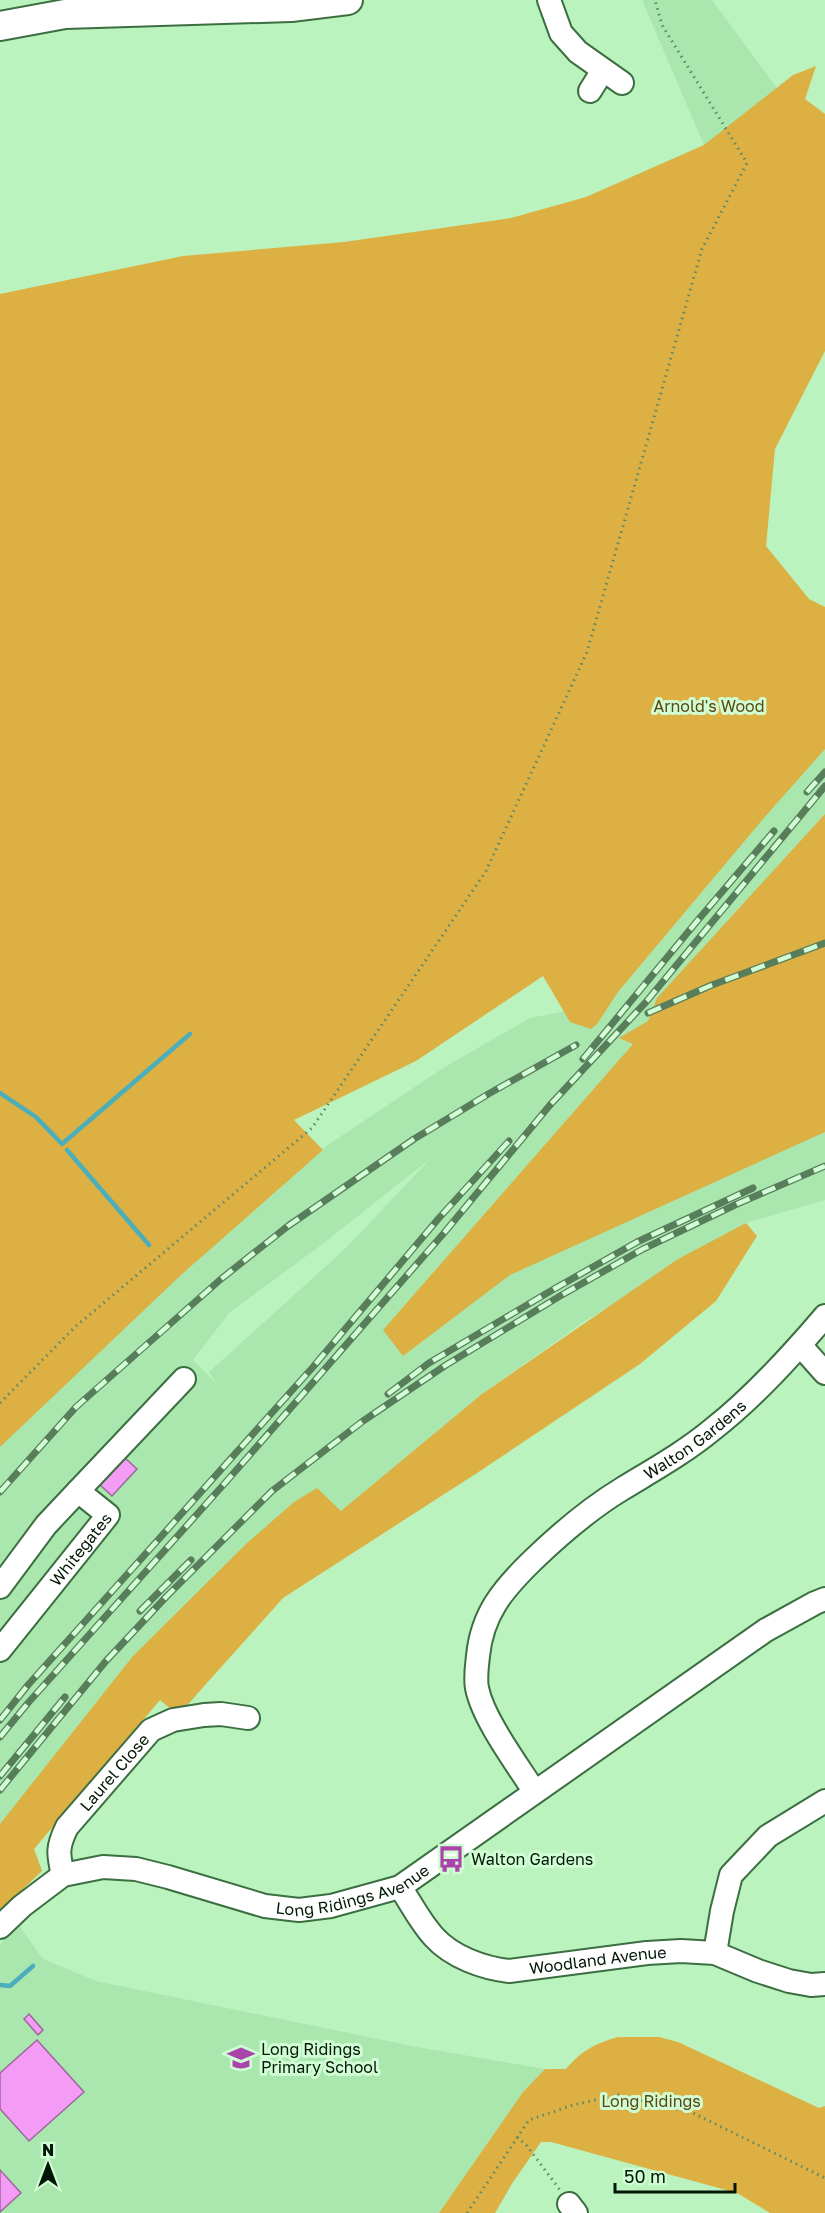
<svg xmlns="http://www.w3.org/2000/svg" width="825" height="2213" font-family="'Golos Text',sans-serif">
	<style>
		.built { fill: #aae7af; fill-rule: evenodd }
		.green { fill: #dcb042 }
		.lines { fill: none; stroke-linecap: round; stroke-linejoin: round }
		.stream { stroke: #4baebb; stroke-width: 4.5 }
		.building { fill: #f49bf5; stroke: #996999; stroke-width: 1.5 }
		.minor-casing { stroke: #3b6e41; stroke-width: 26 }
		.major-casing { stroke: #3b6e41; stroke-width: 32 }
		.path { stroke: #618865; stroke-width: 3; stroke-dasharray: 1.5 4.5; stroke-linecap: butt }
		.minor { stroke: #fff; stroke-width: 22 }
		.major { stroke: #fff; stroke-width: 28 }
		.rail-casing { stroke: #587d5b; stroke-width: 7 }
		.rail { stroke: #d0fdd3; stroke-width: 4.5; stroke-dasharray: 14; stroke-linecap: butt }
		.labels { text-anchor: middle; stroke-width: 6; stroke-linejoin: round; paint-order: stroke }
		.park-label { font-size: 16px; fill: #5c4712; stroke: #d0fdd3 }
		.street-label { font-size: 16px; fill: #031706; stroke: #d0fdd3 }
		.poi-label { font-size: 16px; fill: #031706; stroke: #d0fdd3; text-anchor: start }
	</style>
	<rect width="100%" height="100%" fill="#bbf3bf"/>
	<g class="built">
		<path d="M642 0H712L777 88 743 117 704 145Z"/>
		<path d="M825 746V1200L746 1223 582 1323 482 1394 341 1512 188 1706 160 1700 85 1788 34 1849 42 1871 0 1911V1409L250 1197 443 1068 530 1018 577 1009ZM430 1159 347 1247 209 1372 216 1383 193 1360 230 1312 320 1246Z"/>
		<path d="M19 1925 43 1959 96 1981 417 2047 545 2069 523 2092 439 2213H0V1944Z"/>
	</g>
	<g class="green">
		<path d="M816 66 805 99 825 114V351L775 449 766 546 809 599 825 607V749L763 819 618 992 597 1024 591 1029 570 1022 543 976 416 1061 294 1120 323 1150 181 1275 0 1447V294L183 256 344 242 511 218 586 197 704 145 793 75Z"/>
		<path d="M825 814V1132L510 1275 403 1356 383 1330 633 1044 619 1038 648 1021 657 998Z"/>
		<path d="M746 1223 757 1236 716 1301 640 1364 477 1473 283 1598 180 1713 173 1711 160 1700 34 1849 42 1871 0 1911V1824L133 1656 246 1544 294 1502 317 1488 341 1511 482 1394 678 1259Z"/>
		<path d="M618 2037H659L678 2042 819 2108 825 2106V2213H770L737 2193 551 2142H541L513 2182 495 2213H439L523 2092 545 2069H566C581 2051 596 2043 618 2037Z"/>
	</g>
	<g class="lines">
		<g class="stream">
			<path d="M0 1093 36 1117 62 1144 190 1034"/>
			<path d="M67 1150 149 1245"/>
			<path d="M0 1985 10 1986 33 1966"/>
		</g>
	</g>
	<g class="building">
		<path d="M124 1457 137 1469 112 1496 99 1484Z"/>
		<path d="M29 2014 43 2030 38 2035 24 2019Z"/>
		<path d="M37 2040 84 2092 29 2141 0 2109V2073Z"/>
		<path d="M0 2170 21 2193 0 2212Z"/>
	</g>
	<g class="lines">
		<defs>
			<g id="minor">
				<path d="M549 0 561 33 578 52 622 83"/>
				<path d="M590 91 603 70"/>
				<path d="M800 1345 825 1373"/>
				<path d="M0 1587 46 1525 78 1491"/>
				<path id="s1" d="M0 1650 108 1515 78 1491 184 1379"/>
				<path id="s2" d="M534 1791C517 1764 483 1719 477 1688 475 1678 477 1666 478 1656 482 1614 503 1589 533 1560 560 1534 589 1509 622 1489 653 1470 684 1453 713 1429 754 1397 791 1356 825 1316"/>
				<path id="s3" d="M63 1875C58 1854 57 1847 67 1827L151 1730 173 1720 204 1715 221 1714 248 1718"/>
				<path id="s4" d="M400 1887C411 1903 420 1922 434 1937 452 1957 483 1968 509 1971L647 1953 681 1951 715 1953 758 1971 789 1981 811 1985 825 1984"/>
				<path id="s5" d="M0 1927 22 1906 63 1875 103 1867 136 1869 168 1877 265 1906 299 1910 331 1906 400 1887 766 1630 815 1603 825 1599"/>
				<path d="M715 1953 722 1911 731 1875 768 1836 825 1801"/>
				<path d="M569 2204 576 2213"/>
			</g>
			<path id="major" d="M0 26 65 14 291 7 348 0"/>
		</defs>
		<use href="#minor" class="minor-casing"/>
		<use href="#major" class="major-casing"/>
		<g class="path">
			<path d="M0 1403 75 1327 312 1128 486 871 587 652 702 249 747 163 662 25 655 0"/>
			<path d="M517 2137 527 2146 560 2190"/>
			<path d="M467 2213 529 2120 573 2105 619 2095 693 2113 825 2178"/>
		</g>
		<use href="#minor" class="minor"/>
		<use href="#major" class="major"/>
		<defs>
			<g id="rail">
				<path d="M807 792 825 772"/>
				<path d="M648 1013 712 985 825 943"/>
				<path d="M583 1059 698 920 774 831"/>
				<path d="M388 1394 429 1363 554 1289 637 1242 753 1188"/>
				<path d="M0 1492 76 1407 221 1279 288 1226 414 1139 490 1093 576 1045"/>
				<path d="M140 1611 191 1560"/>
				<path d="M0 1720 28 1685 313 1367 439 1218 509 1141"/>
				<path d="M0 1737 28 1703 225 1483 444 1233 550 1105 646 1002 825 786"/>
				<path d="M0 1776 65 1697"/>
				<path d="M0 1790 106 1661 166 1597 272 1491 363 1421 446 1365 560 1296 643 1249 737 1204 825 1166"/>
			</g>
		</defs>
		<use href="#rail" class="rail-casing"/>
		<use href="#rail" class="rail"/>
	</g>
	<defs>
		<symbol id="bus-bare" viewBox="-9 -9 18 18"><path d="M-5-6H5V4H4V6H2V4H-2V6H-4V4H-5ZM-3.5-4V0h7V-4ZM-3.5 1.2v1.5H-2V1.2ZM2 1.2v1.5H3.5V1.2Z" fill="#a844aa" stroke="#d0fdd3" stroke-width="2.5" paint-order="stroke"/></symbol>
		<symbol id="school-bare" viewBox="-9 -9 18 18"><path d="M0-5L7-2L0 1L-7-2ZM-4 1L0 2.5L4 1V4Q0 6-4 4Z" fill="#a844aa" stroke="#d0fdd3" stroke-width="2.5" paint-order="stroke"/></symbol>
	</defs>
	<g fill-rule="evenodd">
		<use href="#bus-bare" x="432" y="1840" width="38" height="38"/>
		<use href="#school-bare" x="222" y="2039" width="38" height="38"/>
	</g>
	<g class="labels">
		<g class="park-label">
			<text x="709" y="712">Arnold's Wood</text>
			<text x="651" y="2107">Long Ridings</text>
		</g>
		<g class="street-label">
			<text dy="6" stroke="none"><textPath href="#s2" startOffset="466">Walton Gardens</textPath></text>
			<text dy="6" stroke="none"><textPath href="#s1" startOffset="129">Whitegates</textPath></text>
			<text dy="6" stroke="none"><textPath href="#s3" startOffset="122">Laurel Close</textPath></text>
			<text dy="6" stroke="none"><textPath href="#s5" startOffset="381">Long Ridings Avenue</textPath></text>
			<text dy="6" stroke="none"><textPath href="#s4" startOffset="234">Woodland Avenue</textPath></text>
		</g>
		<g class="poi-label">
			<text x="471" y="1865">Walton Gardens</text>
			<text x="261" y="2055">Long Ridings<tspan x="261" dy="18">Primary School</tspan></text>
		</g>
	</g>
	<g transform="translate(48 2165)" stroke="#d0fdd3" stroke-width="4.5" paint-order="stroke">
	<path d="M0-4.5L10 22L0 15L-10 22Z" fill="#031706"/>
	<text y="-9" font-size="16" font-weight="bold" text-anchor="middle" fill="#031706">N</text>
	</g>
	<path d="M615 2183v9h120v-9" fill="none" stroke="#031706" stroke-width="3"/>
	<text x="624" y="2183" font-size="18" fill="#031706" stroke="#d0fdd3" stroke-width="4.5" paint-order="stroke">50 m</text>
</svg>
